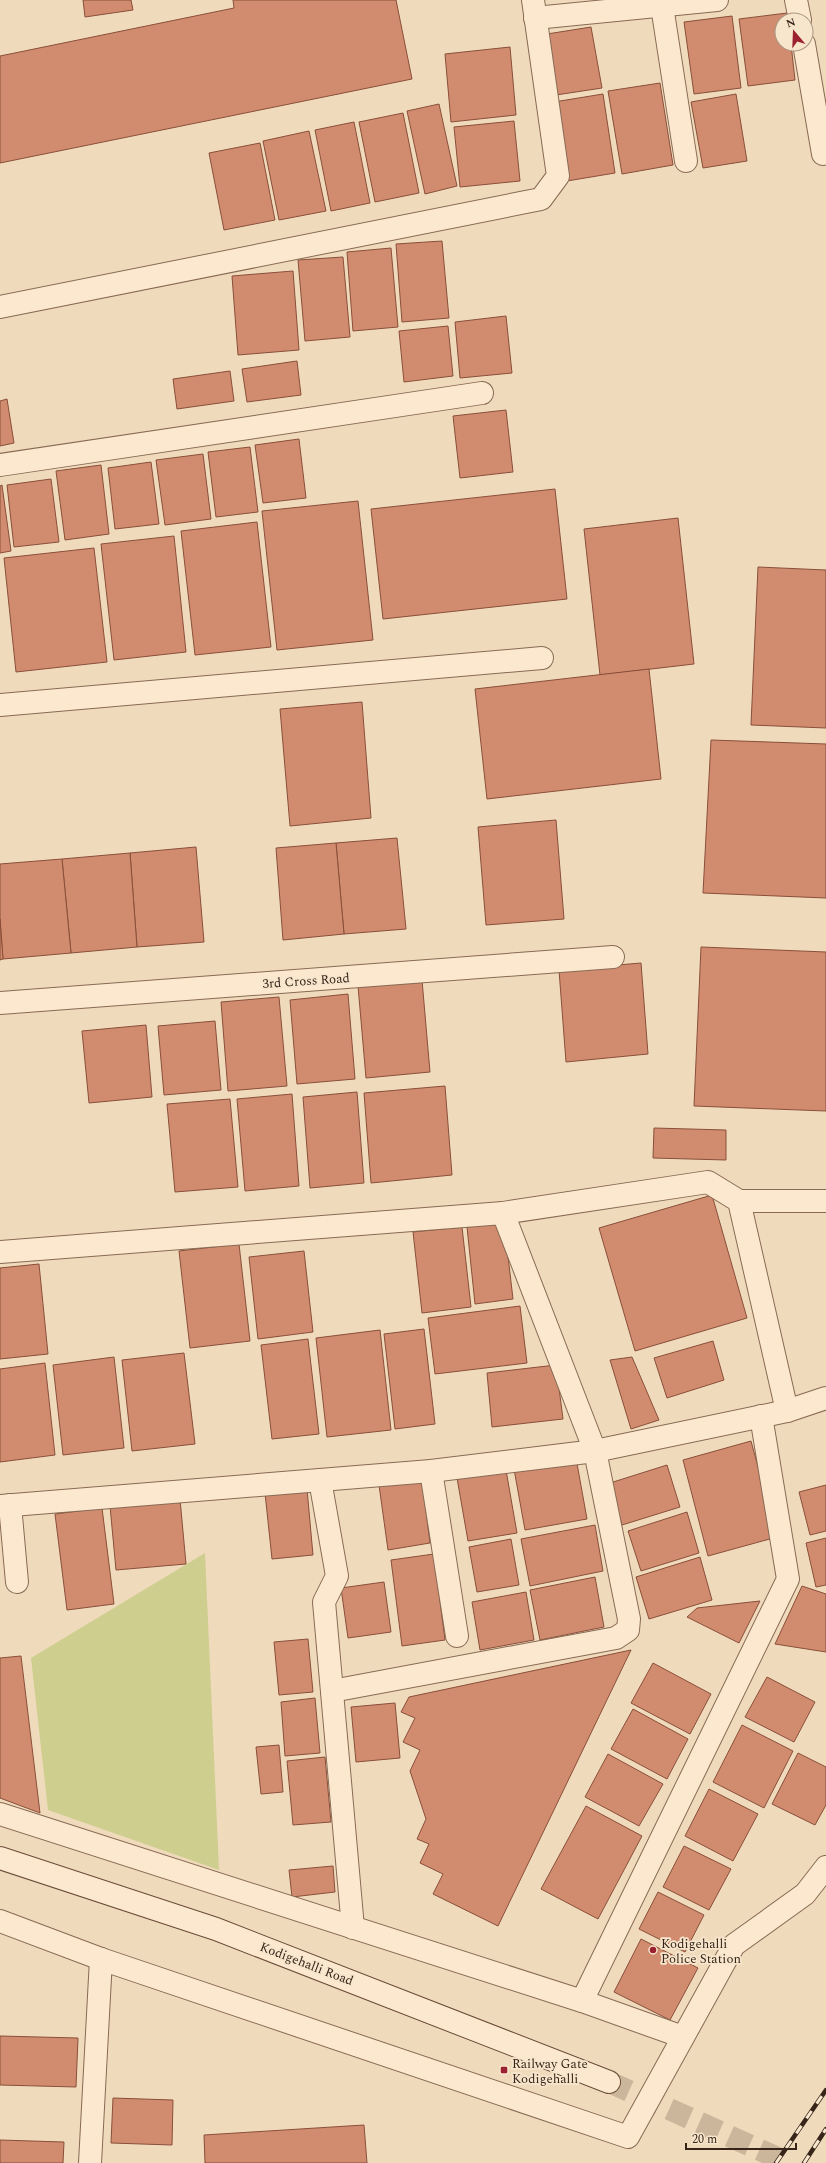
<svg xmlns="http://www.w3.org/2000/svg" width="826" height="2163" font-family="Spectral,serif">
	<style>
		.green { fill: #cece8f }
		.building { fill: #d18c6f; stroke: #894f39 }
		.lines { fill: none; stroke-linecap: round; stroke-linejoin: round }
		.secondary-tunnel { stroke: #cbb69c; stroke-width: 22; stroke-dasharray: 22 11; stroke-linecap: butt }
		.minor-casing { stroke: #886a54; stroke-width: 24 }
		.tertiary-casing { stroke: #886a54; stroke-width: 24 }
		.secondary-casing { stroke: #6a4b38; stroke-width: 24 }
		.minor { stroke: #fbe8cf; stroke-width: 22 }
		.tertiary { stroke: #fbe8cf; stroke-width: 22 }
		.secondary { stroke: #fbe8cf; stroke-width: 22 }
		.rail-casing { stroke: #37251a; stroke-width: 4.5 }
		.rail { stroke: #f7e5cc; stroke-width: 3; stroke-dasharray: 9; stroke-linecap: butt }
		.poi-dot { fill: #9b2131; stroke: #f7e5cc; stroke-width: 1.5 }
		.labels { text-anchor: middle; stroke-width: 3.5; stroke-linejoin: round; paint-order: stroke }
		.street-label { font-size: 13px; fill: #37251a; stroke: #f7e5cc }
		.poi-label { font-size: 13px; fill: #37251a; stroke: #f7e5cc; text-anchor: start }
	</style>
	<rect width="100%" height="100%" fill="#f0dabc"/>
	<path class="green" d="M205 1553 219 1870 48 1810 31 1658Z"/>
	<g class="building">
		<path d="M83 0H131L133 10 85 17Z"/>
		<path d="M233 0H396L412 79 0 163V56L234 8Z"/>
		<path d="M787 13V20H782V44H791L795 80 748 86 739 19Z"/>
		<path d="M732 16 741 88 694 94 684 22Z"/>
		<path d="M591 27 602 88 556 95 547 34Z"/>
		<path d="M510 47 516 115 451 122 445 54Z"/>
		<path d="M660 83 673 165 622 174 608 91Z"/>
		<path d="M603 94 615 173 567 181 554 102Z"/>
		<path d="M736 94 747 161 703 168 691 102Z"/>
		<path d="M439 104 457 186 425 194 407 111Z"/>
		<path d="M403 113 419 193 375 202 359 122Z"/>
		<path d="M514 121 520 181 460 187 454 127Z"/>
		<path d="M354 122 370 203 331 211 315 130Z"/>
		<path d="M309 131 326 211 279 220 263 141Z"/>
		<path d="M260 143 275 220 224 230 209 153Z"/>
		<path d="M442 241 449 318 402 322 396 244Z"/>
		<path d="M391 248 398 327 353 331 347 252Z"/>
		<path d="M343 257 350 337 305 341 298 260Z"/>
		<path d="M293 271 299 350 238 355 232 276Z"/>
		<path d="M506 316 512 373 460 378 455 322Z"/>
		<path d="M448 326 453 376 404 382 399 331Z"/>
		<path d="M297 361 301 395 247 402 242 369Z"/>
		<path d="M230 371 234 401 177 409 173 379Z"/>
		<path d="M7 399 14 443 0 446V401Z"/>
		<path d="M506 410 513 472 460 478 453 416Z"/>
		<path d="M299 439 306 498 263 503 255 445Z"/>
		<path d="M250 447 258 512 216 517 208 452Z"/>
		<path d="M203 454 211 519 165 525 156 460Z"/>
		<path d="M151 462 159 524 115 529 108 468Z"/>
		<path d="M101 465 109 534 65 540 56 471Z"/>
		<path d="M51 479 59 542 14 547 7 485Z"/>
		<path d="M2 485 11 551 0 553V486Z"/>
		<path d="M555 489 567 599 383 619 371 509Z"/>
		<path d="M358 501 373 640 277 650 262 511Z"/>
		<path d="M678 518 694 664 600 675 584 529Z"/>
		<path d="M257 522 271 647 195 655 181 531Z"/>
		<path d="M174 536 186 652 114 660 101 544Z"/>
		<path d="M94 548 107 662 16 672 4 558Z"/>
		<path d="M758 567 826 570V728L751 725Z"/>
		<path d="M649 669 661 779 487 799 475 689Z"/>
		<path d="M362 702 371 818 290 826 280 709Z"/>
		<path d="M711 740 826 744V898L703 893Z"/>
		<path d="M556 820 564 919 486 925 478 827Z"/>
		<path d="M397 838 406 929 344 934 336 843Z"/>
		<path d="M336 843 344 934 283 940 276 848Z"/>
		<path d="M196 847 204 942 137 947 130 853Z"/>
		<path d="M130 853 137 947 71 953 62 859Z"/>
		<path d="M62 859 71 953 3 959 0 919V864Z"/>
		<path d="M0 919 3 959 0 960Z"/>
		<path d="M701 947 826 952V1111L694 1106Z"/>
		<path d="M641 963 648 1054 566 1062 559 970Z"/>
		<path d="M422 980 430 1072 366 1078 358 986Z"/>
		<path d="M348 994 355 1079 297 1084 290 1000Z"/>
		<path d="M279 997 287 1086 228 1091 221 1002Z"/>
		<path d="M215 1021 221 1090 164 1095 158 1026Z"/>
		<path d="M146 1025 152 1097 89 1103 82 1031Z"/>
		<path d="M445 1086 452 1175 371 1183 364 1093Z"/>
		<path d="M357 1092 364 1183 310 1188 303 1097Z"/>
		<path d="M292 1094 299 1186 245 1191 237 1099Z"/>
		<path d="M230 1099 238 1187 175 1192 167 1104Z"/>
		<path d="M654 1128 726 1130V1160L653 1158Z"/>
		<path d="M712 1195 747 1318 635 1351 599 1228Z"/>
		<path d="M504 1222 513 1299 475 1304 467 1227Z"/>
		<path d="M462 1227 471 1307 422 1313 413 1232Z"/>
		<path d="M239 1244 250 1341 190 1348 179 1251Z"/>
		<path d="M304 1251 313 1332 258 1339 249 1257Z"/>
		<path d="M39 1264 48 1354 0 1359V1268Z"/>
		<path d="M520 1306 527 1363 435 1374 428 1318Z"/>
		<path d="M424 1329 435 1424 395 1429 384 1334Z"/>
		<path d="M380 1330 391 1430 327 1437 316 1338Z"/>
		<path d="M308 1339 319 1434 272 1439 261 1345Z"/>
		<path d="M713 1341 724 1380 667 1398 654 1358Z"/>
		<path d="M184 1353 195 1444 132 1451 122 1360Z"/>
		<path d="M114 1357 124 1448 63 1455 53 1365Z"/>
		<path d="M632 1357 659 1420 631 1429 610 1360Z"/>
		<path d="M45 1363 55 1455 0 1462V1369Z"/>
		<path d="M556 1365 563 1419 492 1427 487 1373Z"/>
		<path d="M751 1441 777 1537 708 1556 683 1460Z"/>
		<path d="M576 1458 587 1519 525 1530 514 1469Z"/>
		<path d="M667 1465 680 1507 622 1525 610 1483Z"/>
		<path d="M506 1470 517 1533 468 1541 457 1478Z"/>
		<path d="M422 1479 430 1543 388 1550 379 1485Z"/>
		<path d="M826 1485V1531L810 1535 799 1492Z"/>
		<path d="M307 1489 313 1555 272 1559 265 1493Z"/>
		<path d="M180 1499 186 1564 116 1570 110 1506Z"/>
		<path d="M102 1508 114 1604 67 1610 55 1514Z"/>
		<path d="M687 1512 699 1553 641 1571 628 1531Z"/>
		<path d="M595 1525 603 1571 530 1586 521 1539Z"/>
		<path d="M826 1538V1585L816 1587 806 1543Z"/>
		<path d="M511 1539 519 1585 477 1592 469 1547Z"/>
		<path d="M434 1554 445 1640 402 1646 391 1560Z"/>
		<path d="M700 1557 712 1600 649 1619 636 1577Z"/>
		<path d="M595 1577 604 1627 540 1640 530 1590Z"/>
		<path d="M384 1582 391 1632 348 1638 341 1588Z"/>
		<path d="M802 1586 826 1594V1652L775 1644Z"/>
		<path d="M526 1592 534 1640 480 1650 472 1602Z"/>
		<path d="M760 1601 739 1643 687 1617 697 1608Z"/>
		<path d="M308 1639 313 1692 279 1695 274 1642Z"/>
		<path d="M631 1650 498 1926 433 1894 443 1874 420 1863 429 1844 417 1839 426 1819 410 1771 420 1750 403 1742 415 1718 401 1712 409 1697Z"/>
		<path d="M21 1656 40 1813 0 1798V1658Z"/>
		<path d="M653 1663 711 1694 690 1734 631 1703Z"/>
		<path d="M767 1677 815 1702 794 1742 745 1717Z"/>
		<path d="M315 1698 320 1753 285 1756 281 1702Z"/>
		<path d="M395 1703 400 1758 356 1762 351 1707Z"/>
		<path d="M633 1709 688 1739 667 1779 611 1749Z"/>
		<path d="M742 1725 793 1751 764 1808 713 1782Z"/>
		<path d="M279 1745 283 1792 261 1794 256 1747Z"/>
		<path d="M798 1753 826 1767V1805L815 1825 772 1804Z"/>
		<path d="M608 1754 663 1784 639 1826 585 1797Z"/>
		<path d="M325 1757 331 1822 293 1825 287 1761Z"/>
		<path d="M709 1789 758 1814 733 1861 685 1836Z"/>
		<path d="M586 1806 642 1836 598 1919 541 1889Z"/>
		<path d="M684 1846 731 1869 709 1910 663 1887Z"/>
		<path d="M333 1866 335 1892 292 1897 289 1870Z"/>
		<path d="M658 1892 704 1915 685 1952 639 1929Z"/>
		<path d="M641 1939 698 1968 670 2020 614 1992Z"/>
		<path d="M0 2036 78 2038 76 2087 0 2085Z"/>
		<path d="M113 2098 173 2100 172 2145 111 2143Z"/>
		<path d="M364 2125 367 2163H205L204 2135Z"/>
		<path d="M0 2140 64 2142 63 2163H0Z"/>
	</g>
	<g class="lines">
		<path class="secondary-tunnel" d="M609 2082 789 2163"/>
		<defs>
			<g id="minor">
				<path d="M796 0 800 20"/>
				<path d="M662 6 686 161"/>
				<path d="M535 18 717 0"/>
				<path d="M804 44 823 154"/>
				<path d="M0 307 541 199 558 176 533 0"/>
				<path d="M0 465 482 393"/>
				<path d="M0 705 542 658"/>
				<path d="M0 1003 613 957"/>
				<path d="M739 1201H826"/>
				<path d="M503 1213 708 1182 739 1201 787 1411"/>
				<path d="M0 1252 503 1213 595 1451 629 1619 628 1630 616 1638 332 1691"/>
				<path d="M431 1471 457 1636"/>
				<path d="M320 1480 337 1576 324 1602 353 1928"/>
				<path d="M10 1505 17 1582"/>
				<path d="M0 1506 431 1471 595 1451 787 1411 826 1398"/>
				<path d="M582 2001 788 1579 761 1416"/>
				<path d="M90 2163 101 1959"/>
			</g>
			<g id="tertiary">
				<path d="M0 1814 582 2001 683 2037"/>
				<path d="M0 1921 101 1959 628 2137 734 1945 805 1894 826 1867"/>
			</g>
			<path id="secondary" d="M0 1858 216 1929 609 2082"/>
		</defs>
		<use href="#minor" class="minor-casing"/>
		<use href="#tertiary" class="tertiary-casing"/>
		<use href="#secondary" class="secondary-casing"/>
		<use href="#minor" class="minor"/>
		<use href="#tertiary" class="tertiary"/>
		<use href="#secondary" class="secondary"/>
		<defs>
			<g id="rail">
				<path d="M776 2163 826 2090"/>
				<path d="M804 2163 826 2129"/>
			</g>
		</defs>
		<use href="#rail" class="rail-casing"/>
		<use href="#rail" class="rail"/>
	</g>
	<g class="poi-dot">
		<circle cx="653" cy="1950" r="4"/>
		<rect x="500" y="2066" width="8" height="8" rx="2"/>
	</g>
	<g class="labels">
		<g class="street-label">
			<text transform="translate(306 980) rotate(-4)" y="5">3rd Cross Road</text>
			<text transform="translate(307 1963) rotate(21)" y="5">Kodigehalli Road</text>
		</g>
		<g class="poi-label">
			<text x="661" y="1948">Kodigehalli<tspan x="661" dy="15">Police Station</tspan></text>
			<text x="512" y="2068">Railway Gate<tspan x="512" dy="15">Kodigehalli</tspan></text>
		</g>
	</g>
	<g transform="translate(794 32) rotate(341)"><circle r="19" fill="#f7e5cc" stroke="#aa9885"/>
	<path d="M0-3L7 15L0 10L-7 15Z" fill="#9b2131"/>
	<text y="-6" font-size="11" font-weight="bold" text-anchor="middle" fill="#37251a">N</text>
	</g>
	<path d="M686 2143v6h110v-6" fill="none" stroke="#37251a" stroke-width="2"/>
	<text x="692" y="2143" font-size="12" fill="#37251a" stroke="#f7e5cc" stroke-width="3" paint-order="stroke">20 m</text>
</svg>
